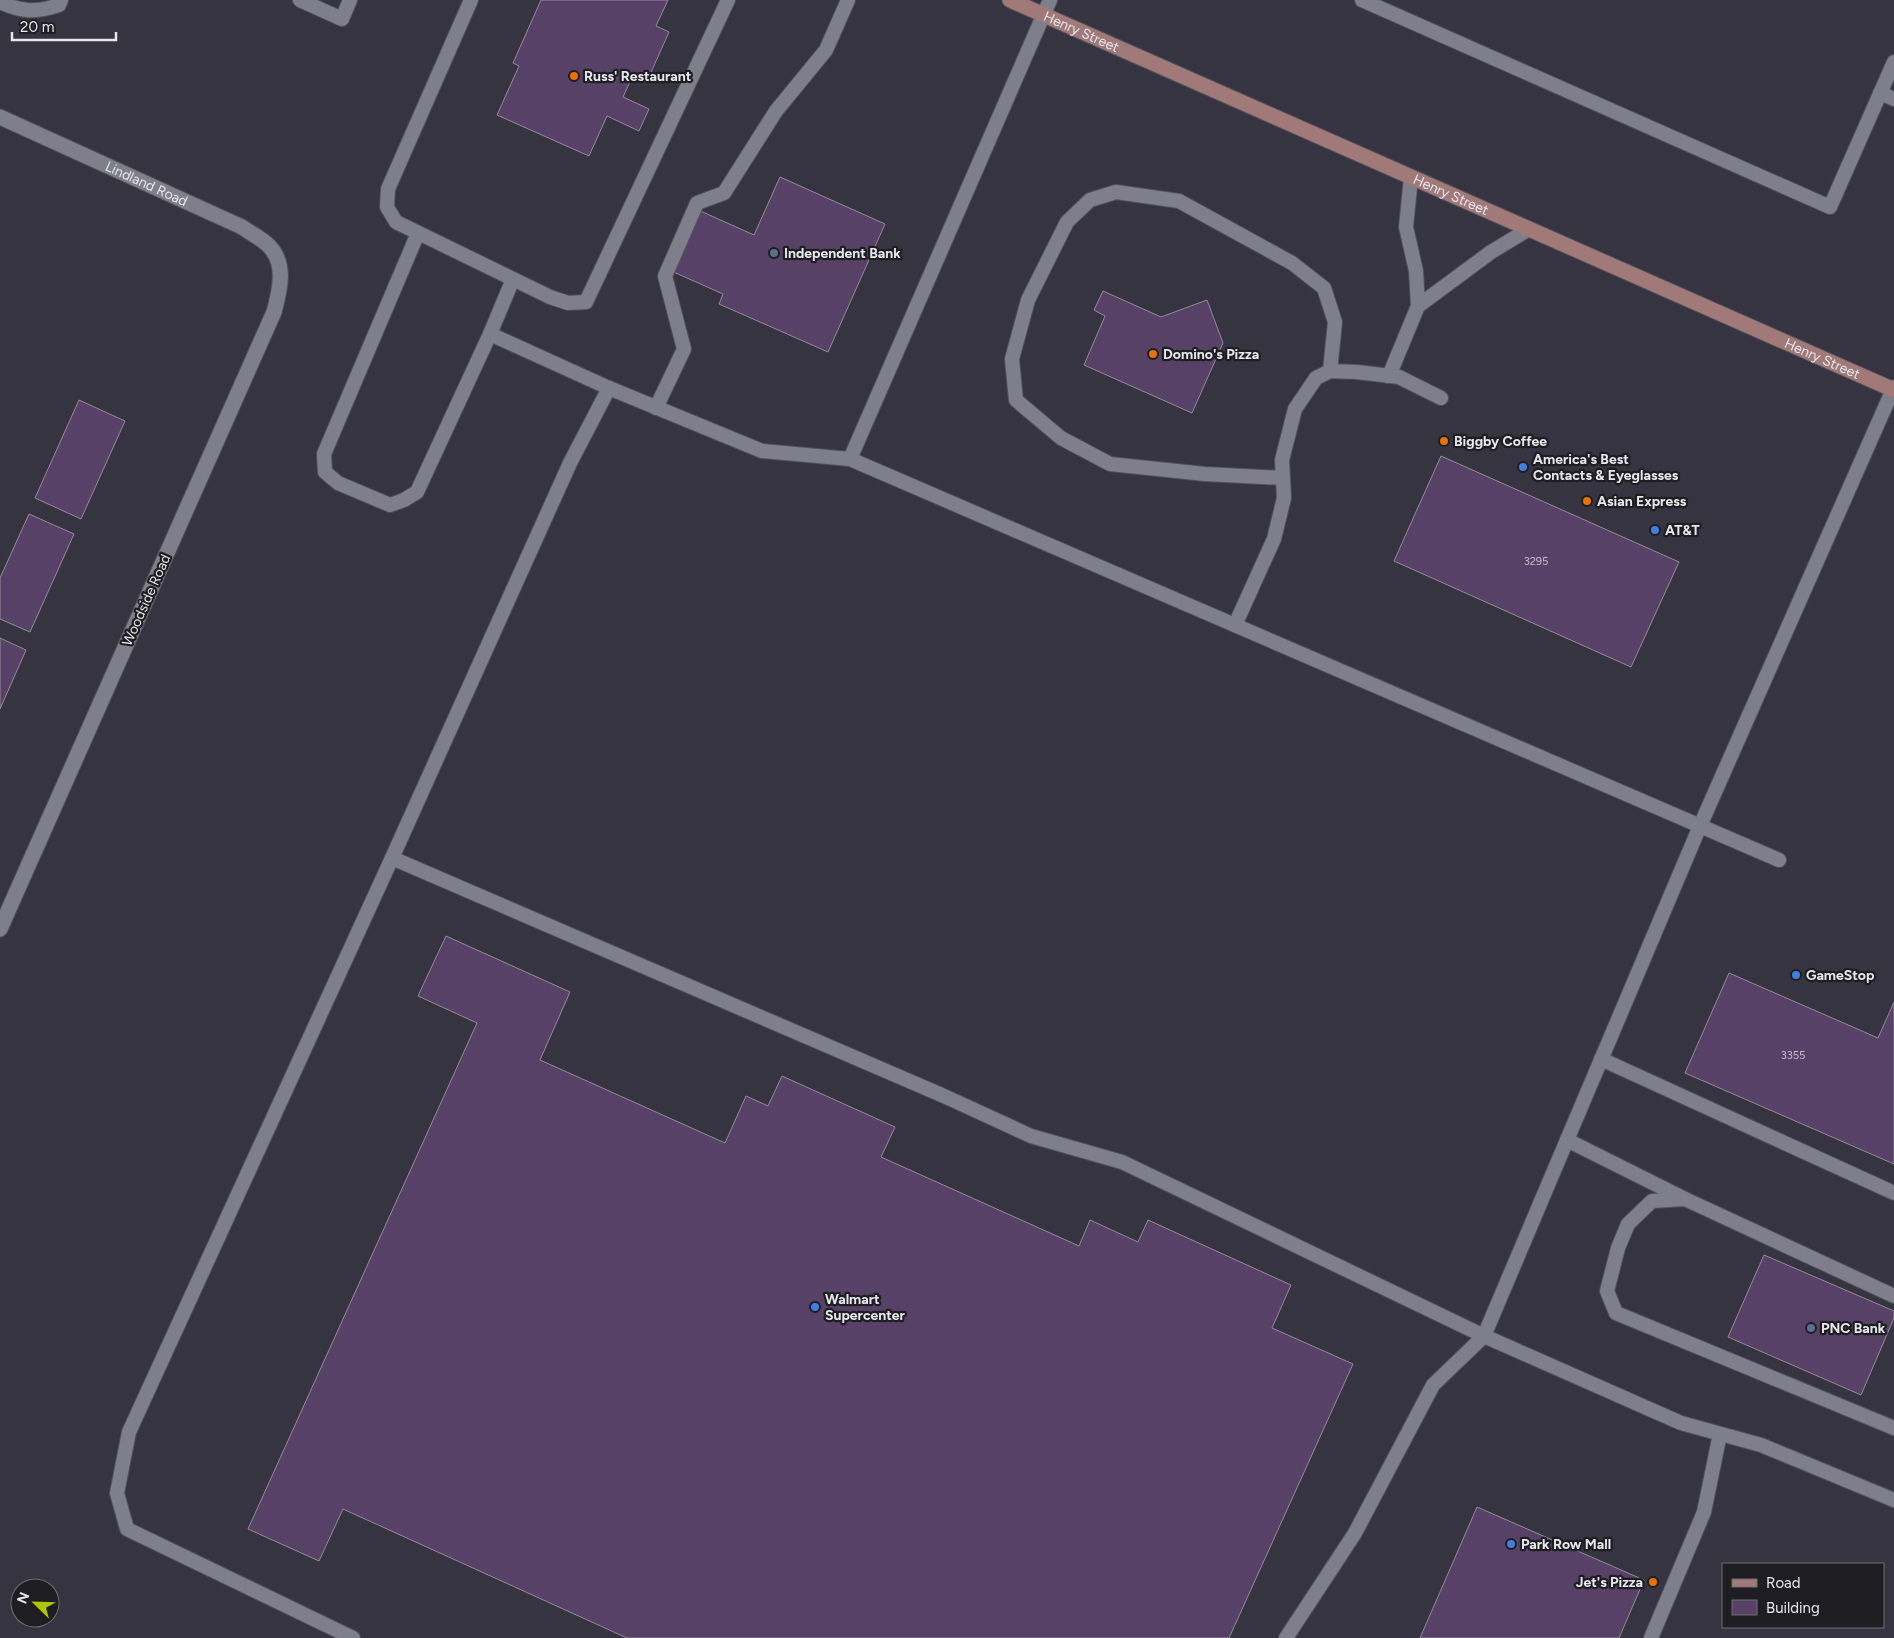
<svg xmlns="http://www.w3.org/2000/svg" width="1894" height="1638" font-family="Figtree,sans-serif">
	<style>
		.building { fill: #584167; stroke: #938c98 }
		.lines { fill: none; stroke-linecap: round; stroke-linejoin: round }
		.service-casing { stroke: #52515a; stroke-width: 16 }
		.minor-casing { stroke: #52515a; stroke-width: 17 }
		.secondary-casing { stroke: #52515a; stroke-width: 17 }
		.service { stroke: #7f7e8b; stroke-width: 14 }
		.minor { stroke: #7f7e8b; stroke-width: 15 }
		.secondary { stroke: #a17978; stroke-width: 15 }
		.food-dot { fill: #e8710a; stroke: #1d1d22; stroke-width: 2 }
		.service-dot { fill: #5c6f8a; stroke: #1d1d22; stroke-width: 2 }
		.shop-dot { fill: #3f7fe0; stroke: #1d1d22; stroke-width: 2 }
		.labels { text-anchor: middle; stroke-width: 4.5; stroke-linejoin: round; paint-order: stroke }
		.number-label { font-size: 11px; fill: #c3becc }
		.street-label { font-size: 14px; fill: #e7e7ee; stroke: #1d1d22 }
		.poi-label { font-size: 14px; font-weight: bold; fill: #e7e7ee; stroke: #1d1d22; text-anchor: start }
	</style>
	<rect width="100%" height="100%" fill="#353440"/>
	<g class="building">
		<path d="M541 0H668L656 26 669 32 648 79 634 73 623 97 649 109 639 131 607 116 589 156 497 115 519 66 513 63Z"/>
		<path d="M780 177 885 224 828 352 719 304 723 294 669 270 696 209 754 235Z"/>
		<path d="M1103 291 1161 317 1207 300 1223 343 1192 413 1084 365 1105 316 1094 310Z"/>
		<path d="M79 400 125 421 81 519 35 498Z"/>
		<path d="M1441 456 1679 562 1631 667 1394 561Z"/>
		<path d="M29 514 74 534 30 632 0 619V578Z"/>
		<path d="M0 638 26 650 0 709Z"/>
		<path d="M446 936 570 992 540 1060 725 1143 746 1096 768 1106 782 1076 895 1127 881 1157 1079 1246 1090 1220 1138 1242 1148 1220 1291 1285 1272 1328 1353 1364 1229 1638H627L343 1509 319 1561 248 1529 477 1023 418 996Z"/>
		<path d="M1729 973 1878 1038 1894 1002V1164L1685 1073Z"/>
		<path d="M1764 1255 1894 1311V1318L1861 1395 1728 1337Z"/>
		<path d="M1477 1507 1644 1580 1619 1638H1420Z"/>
	</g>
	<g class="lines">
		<defs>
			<g id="service">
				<path d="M300 0 342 19 350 0"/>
				<path d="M471 0 388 189 387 207 396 222 550 297 568 303 586 302 728 0"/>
				<path d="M1362 0 1830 207 1894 62"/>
				<path d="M0 2C22 12 36 13 59 5L61 0"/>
				<path d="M1880 93 1894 99"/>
				<path d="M418 233 324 454 325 472 338 483 390 505 404 500 417 492 490 334 609 388"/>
				<path d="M1418 306 1491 252 1529 229"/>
				<path d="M490 334 513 279"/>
				<path d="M1389 376 1418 306 1416 271 1406 227 1411 177"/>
				<path d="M1894 387 1700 826 1484 1336 1681 1423 1761 1445 1894 1500"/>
				<path d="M656 408 684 349 665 276 697 203 724 193 776 111 826 50 848 0"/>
				<path d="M850 459 1050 0"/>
				<path d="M1283 478 1205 474 1110 464 1061 438 1016 400 1012 359 1028 300 1067 222 1090 200 1116 192 1179 201 1292 263 1324 288 1335 322 1330 371"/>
				<path d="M1235 625 1274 539 1284 498 1282 460 1295 409 1316 378 1330 371 1357 372 1399 377 1441 398"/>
				<path d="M392 858 944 1096 1031 1136 1122 1162 1484 1336 1433 1385 1355 1533 1286 1638"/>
				<path d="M1601 1059 1894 1193"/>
				<path d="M1567 1140 1685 1199"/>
				<path d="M1894 1296 1685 1199 1652 1201 1628 1224 1618 1248 1607 1291 1616 1313 1894 1428"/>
				<path d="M353 1638 127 1529 117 1493 129 1432 392 858 570 463 609 388 762 451 850 459 1779 860"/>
				<path d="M1651 1638 1704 1512 1720 1434"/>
			</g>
			<g id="minor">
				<path id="s1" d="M0 117 242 227C250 233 261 238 268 245 287 263 280 290 274 312L0 929"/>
			</g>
			<g id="secondary">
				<path id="s2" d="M1010 0 1894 390"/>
			</g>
		</defs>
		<use href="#service" class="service-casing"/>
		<use href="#minor" class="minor-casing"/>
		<use href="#secondary" class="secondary-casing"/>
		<use href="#service" class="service"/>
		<use href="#minor" class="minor"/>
		<use href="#secondary" class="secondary"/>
	</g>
	<g class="food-dot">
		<circle cx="574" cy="76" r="5"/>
		<circle cx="1153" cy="354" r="5"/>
		<circle cx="1444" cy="441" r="5"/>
		<circle cx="1587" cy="501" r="5"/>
		<circle cx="1653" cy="1582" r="5"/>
	</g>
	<g class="service-dot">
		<circle cx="774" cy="253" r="5"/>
		<circle cx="1811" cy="1328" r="5"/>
	</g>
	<g class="shop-dot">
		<circle cx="1523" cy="467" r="5"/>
		<circle cx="1655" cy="530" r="5"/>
		<circle cx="1796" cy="975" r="5"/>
		<circle cx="815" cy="1307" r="5"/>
		<circle cx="1511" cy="1544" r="5"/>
	</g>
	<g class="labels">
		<g class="number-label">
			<text x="1536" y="565">3295</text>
			<text x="1793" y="1059">3355</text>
		</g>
		<g class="street-label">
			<text dy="5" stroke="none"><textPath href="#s2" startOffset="78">Henry Street</textPath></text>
			<text dy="5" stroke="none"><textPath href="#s1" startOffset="161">Lindland Road</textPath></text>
			<text dy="5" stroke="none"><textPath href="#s2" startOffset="482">Henry Street</textPath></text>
			<text dy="5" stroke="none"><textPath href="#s2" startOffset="888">Henry Street</textPath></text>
			<text transform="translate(146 600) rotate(-66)" y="5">Woodside Road</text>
		</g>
		<g class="poi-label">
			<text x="584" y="81">Russ' Restaurant</text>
			<text x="784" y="258">Independent Bank</text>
			<text x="1163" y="359">Domino's Pizza</text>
			<text x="1454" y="446">Biggby Coffee</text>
			<text x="1533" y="464">America's Best<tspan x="1533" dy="16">Contacts &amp; Eyeglasses</tspan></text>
			<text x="1597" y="506">Asian Express</text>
			<text x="1665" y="535">AT&amp;T</text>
			<text x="1806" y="980">GameStop</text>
			<text x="825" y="1304">Walmart<tspan x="825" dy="16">Supercenter</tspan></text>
			<text x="1821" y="1333">PNC Bank</text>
			<text x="1521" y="1549">Park Row Mall</text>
			<text x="1643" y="1587" text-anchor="end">Jet's Pizza</text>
		</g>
	</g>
	<rect x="1722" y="1563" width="162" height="65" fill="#1d1d22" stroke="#6e6e74"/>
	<rect x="1732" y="1579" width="25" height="8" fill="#a17978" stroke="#6e6e74"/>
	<text x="1766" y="1588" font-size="15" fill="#e7e7ee">Road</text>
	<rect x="1732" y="1600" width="25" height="15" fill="#584167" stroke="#6e6e74"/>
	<text x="1766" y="1613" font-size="15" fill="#e7e7ee">Building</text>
	<g transform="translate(35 1603) rotate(293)"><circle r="24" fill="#1d1d22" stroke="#6e6e74"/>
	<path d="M0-4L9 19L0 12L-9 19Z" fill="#b0c503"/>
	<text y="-8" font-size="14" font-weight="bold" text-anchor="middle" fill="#e7e7ee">N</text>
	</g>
	<path d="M12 32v8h104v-8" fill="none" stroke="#e7e7ee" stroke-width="2.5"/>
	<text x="20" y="32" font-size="15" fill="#e7e7ee" stroke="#1d1d22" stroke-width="4" paint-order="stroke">20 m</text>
</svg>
